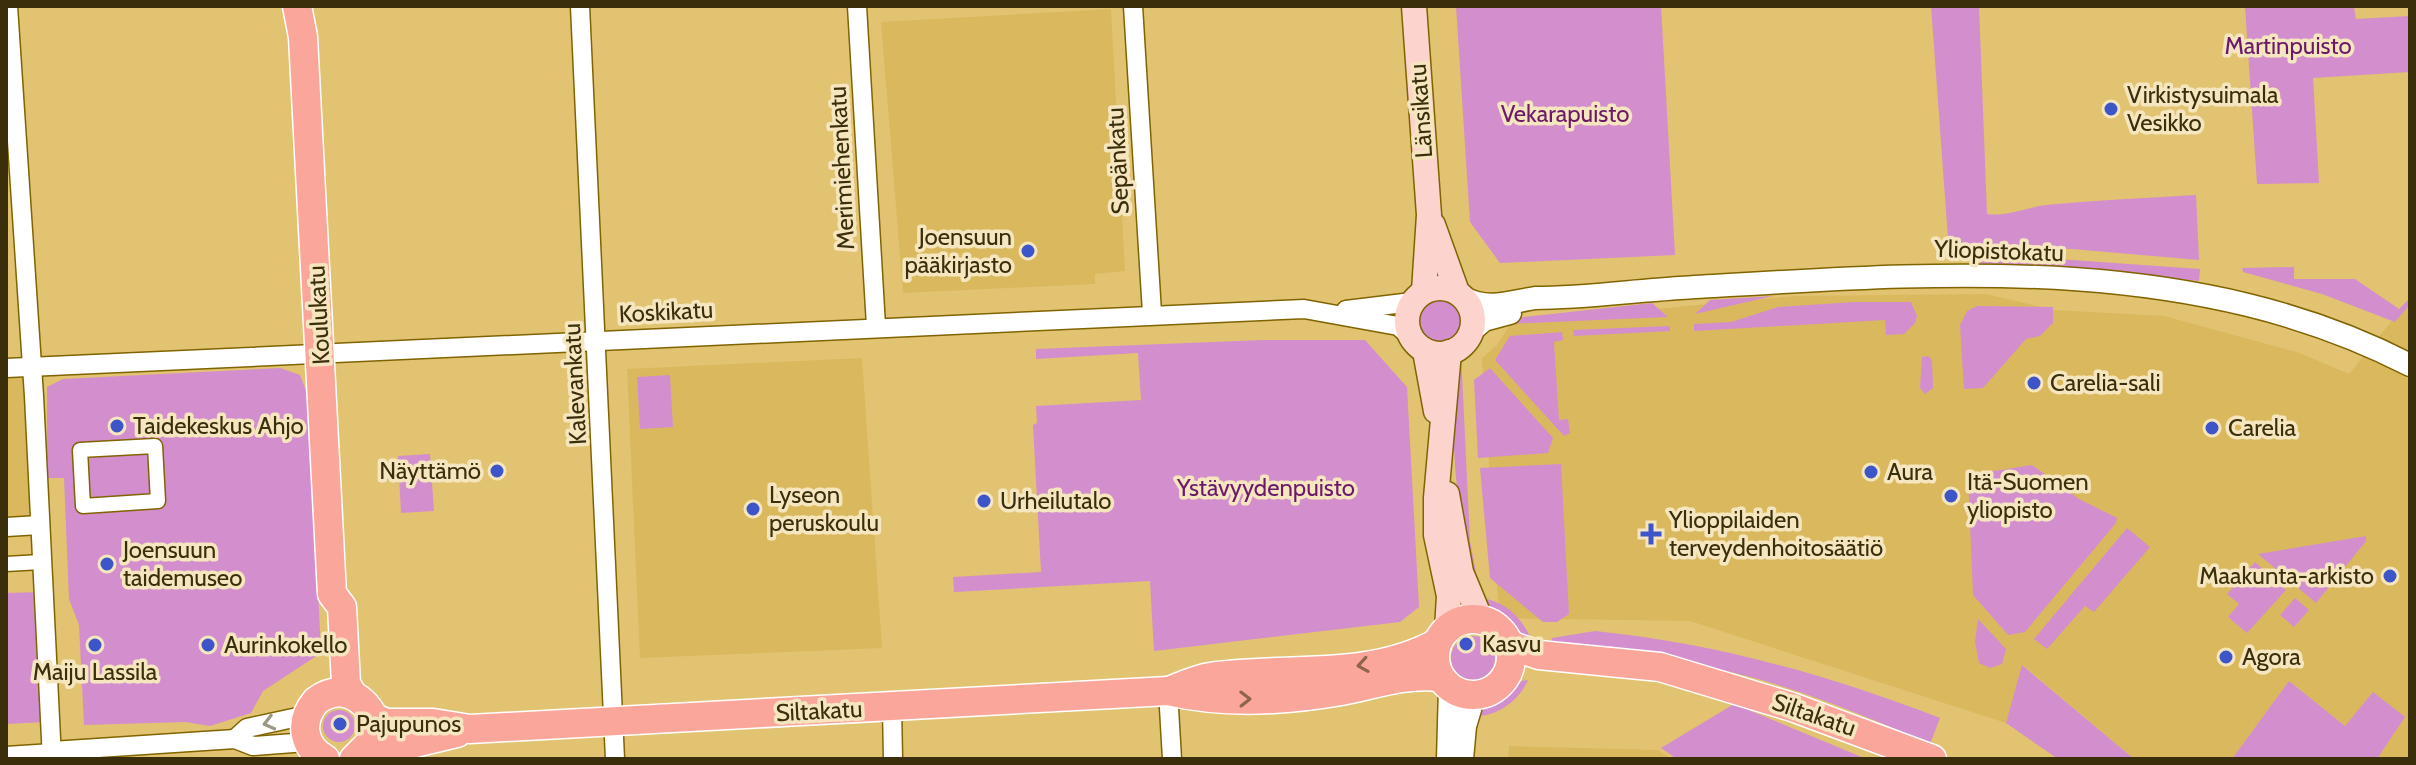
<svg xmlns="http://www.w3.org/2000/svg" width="2416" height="765" font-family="Cabin,sans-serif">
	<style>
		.built { fill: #dab95e }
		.green { fill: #d38ecd }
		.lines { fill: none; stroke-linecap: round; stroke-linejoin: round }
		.pedestrian-casing { stroke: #806400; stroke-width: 17 }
		.minor-casing { stroke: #806400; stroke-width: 21 }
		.tertiary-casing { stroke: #806400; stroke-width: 25 }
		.secondary-casing { stroke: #806400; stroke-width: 27 }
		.primary-casing { stroke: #fff; stroke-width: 31 }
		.pedestrian { stroke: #fff; stroke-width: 14 }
		.minor { stroke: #fff; stroke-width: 18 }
		.tertiary { stroke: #fff; stroke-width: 22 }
		.secondary { stroke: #fcd3cd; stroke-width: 24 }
		.primary { stroke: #faa69b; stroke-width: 28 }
		.oneway { stroke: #90644c }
		.oneway2 { stroke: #9c9685 }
		.poi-dot { fill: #3d55c8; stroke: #f5e6bf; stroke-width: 3 }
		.labels { text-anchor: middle; stroke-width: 7; stroke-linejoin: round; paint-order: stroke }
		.park-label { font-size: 24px; fill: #6d1969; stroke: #f5e6bf }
		.poi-label { font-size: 24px; fill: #3a2e0b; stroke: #f5e6bf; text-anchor: start }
		.street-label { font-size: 24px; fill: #3a2e0b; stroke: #f5e6bf }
	</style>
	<rect width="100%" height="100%" fill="#e1c372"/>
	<g class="built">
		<path d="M1111 9 1125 271 1095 274V284L903 293 881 22Z"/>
		<path d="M1985 294 2054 310 2164 316 2300 353 2349 374 2410 298V759H2377L2404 717 2345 726 2289 681 2232 759H2134L2023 665 2006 723 1690 621 1499 618 1482 358 1497 345 1512 322 1795 296Z"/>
		<path d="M862 358 882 648 640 658 627 369Z"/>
		<path d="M30 369 37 531 6 532V370Z"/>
		<path d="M1509 746 1658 750 1671 759H1508Z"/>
	</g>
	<g class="green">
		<path d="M1456 6H1661L1675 255 1500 263 1470 222Z"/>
		<path d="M1931 6H1979L1987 214C2007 217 2027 207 2047 205 2097 200 2146 198 2196 195L2199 260 2072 249 1963 248 1948 238Z"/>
		<path d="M2004 6H2362L2354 7 2356 19 2410 16V72L2313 78 2319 183 2257 184 2245 7Z"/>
		<path d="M2013 256 2200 269 2199 281 2082 268 1980 264 1982 259Z"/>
		<path d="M2294 267V279H2355L2399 309 2410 298V304L2395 322 2322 294 2243 272 2242 268Z"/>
		<path d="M1773 296 1695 314 1710 300Z"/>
		<circle cx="1440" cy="321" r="22"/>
		<path d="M1854 302H1911L1917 316 1915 323 1904 334 1886 335 1885 320 1694 331V324L1731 322 1778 307Z"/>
		<path d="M1652 303 1668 317 1505 324V319Z"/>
		<path d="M1977 306 2053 307V323L2040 336 2026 339 1983 388 1964 389 1960 325 1967 311Z"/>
		<path d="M1670 326V331L1574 336 1573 330Z"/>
		<path d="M1562 332 1563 340 1554 342 1559 420 1568 419 1570 433 1564 436 1495 360 1510 336Z"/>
		<path d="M1263 340H1365L1407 387 1419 607 1400 622 1154 651 1150 581 954 592 953 577 1041 572 1033 425 1037 423 1036 406 1141 400 1138 353 1036 359V349Z"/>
		<path d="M1461 353 1470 541 1477 578 1472 584C1458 510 1445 427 1461 353Z"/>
		<path d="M1928 356 1932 360 1933 388 1925 394 1920 388 1922 357Z"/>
		<path d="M280 368 300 375 309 399 321 653 263 691 251 713 210 726 185 722 84 725 79 625 69 599 64 478H47V387L63 379Z"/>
		<path d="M1490 368 1553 438 1548 453 1478 458 1474 380Z"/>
		<path d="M670 375 673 427 640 429 637 377Z"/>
		<path d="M430 454 434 511 401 513 398 456Z"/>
		<path d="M1561 464 1569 614 1557 622H1543L1490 578 1480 468Z"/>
		<path d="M2032 465 2079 499 2117 518 2116 523 2025 632 2008 635 1973 595 1968 475Z"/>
		<path d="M2127 528 2150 547 2094 612 2085 606 2047 649 2034 639Z"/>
		<path d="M2366 536V541L2316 603 2258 554Z"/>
		<path d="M2255 562 2286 590 2247 633 2228 617 2239 604 2227 594Z"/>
		<path d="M41 592 47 722 6 724V593Z"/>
		<path d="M1480 598C1508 601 1524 621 1534 645L1487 613Z"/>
		<path d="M2295 598 2309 610 2294 627 2280 615Z"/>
		<path d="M1978 619 2006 649 2002 664 1990 668 1979 663 1975 642Z"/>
		<path d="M1595 631C1715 643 1828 675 1940 718L1930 744C1857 712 1782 681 1703 666 1653 657 1600 654 1550 648L1552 638Z"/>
		<circle cx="1473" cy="658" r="22"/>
		<path d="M2022 665 2134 759H2058L2006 723Z"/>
		<path d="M1528 680C1519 701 1496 717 1474 716 1487 697 1505 683 1528 680Z"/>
		<path d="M2289 681 2345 726 2373 692 2405 717 2377 759H2232Z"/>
		<path d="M1734 704 1864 758 1866 759H1677L1661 748Z"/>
		<circle cx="339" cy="726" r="16"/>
	</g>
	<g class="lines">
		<defs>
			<g id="pedestrian">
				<path d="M155 446 158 501 83 506 80 450Z"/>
				<path d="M6 564 41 562"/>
				<path d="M6 754 52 751"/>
			</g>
			<g id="minor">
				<path d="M8 6 34 396 52 759"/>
				<path d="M580 6 615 759"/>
				<path d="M857 6 876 326"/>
				<path d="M1133 6 1152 313"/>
				<path d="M1346 310 1412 302"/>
				<path d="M6 368 1304 309 1398 326 1412 338"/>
				<path d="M6 527 40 525"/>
				<path d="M1168 691 1172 759"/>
				<path d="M892 707 893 759"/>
				<path d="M235 739 247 728 307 715"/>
				<path d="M52 751 235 739 253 746 307 742"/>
			</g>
			<g id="tertiary">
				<path d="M1464 298C1488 311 1510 302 1535 298 1584 298 1631 291 1680 288 1924 274 2185 249 2410 365"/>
				<path d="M1472 330 1484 320 1510 313"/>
				<path d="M1448 759 1450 688"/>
				<path d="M1462 759 1465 726 1474 696"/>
			</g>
			<g id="secondary">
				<path d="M1414 6 1429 215 1424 291"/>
				<path d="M1433 225 1457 292"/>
				<circle cx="1440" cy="321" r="33"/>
				<path d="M1425 351 1436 411"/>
				<path d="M1447 494 1461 572 1481 620"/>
				<path d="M1447 629 1449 596 1436 535V498L1449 352"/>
			</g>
			<g id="primary">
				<path d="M297 6 303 37 332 594 342 607 346 684 352 694"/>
				<circle cx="1473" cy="657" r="38"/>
				<path d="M1509 645 1539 655 1660 667 1792 707 1932 759"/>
				<path d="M1169 691C1182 686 1196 679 1210 677 1285 666 1368 681 1437 643"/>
				<path d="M374 718 387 723H433L470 729 1168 691C1224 704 1284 701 1341 691 1373 685 1406 673 1439 677"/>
				<path d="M368 747 407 745 457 733"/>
				<path d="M325 759C302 746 299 721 316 701 339 684 362 694 374 718L372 741 354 759"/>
			</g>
		</defs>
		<use href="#pedestrian" class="pedestrian-casing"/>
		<use href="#minor" class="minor-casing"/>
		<use href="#tertiary" class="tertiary-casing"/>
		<use href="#secondary" class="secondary-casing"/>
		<use href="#primary" class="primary-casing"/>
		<use href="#pedestrian" class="pedestrian"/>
		<use href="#minor" class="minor"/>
		<use href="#tertiary" class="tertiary"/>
		<use href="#secondary" class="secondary"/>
		<use href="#primary" class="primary"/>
	</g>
	<defs><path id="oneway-chevron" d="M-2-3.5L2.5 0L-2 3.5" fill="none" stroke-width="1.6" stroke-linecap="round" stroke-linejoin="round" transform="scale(2)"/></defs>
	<g class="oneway">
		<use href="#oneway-chevron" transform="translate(1363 665) rotate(171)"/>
		<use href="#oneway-chevron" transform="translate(1245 699) rotate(-1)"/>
	</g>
	<use class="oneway2" href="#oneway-chevron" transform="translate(269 723) rotate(166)"/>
	<g class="poi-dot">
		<circle cx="2111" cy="109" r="8"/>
		<circle cx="1028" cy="251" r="8"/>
		<circle cx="2034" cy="383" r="8"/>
		<circle cx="117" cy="426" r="8"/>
		<circle cx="2212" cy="428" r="8"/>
		<circle cx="497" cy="471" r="8"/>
		<circle cx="1871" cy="472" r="8"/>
		<circle cx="1951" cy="496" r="8"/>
		<circle cx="984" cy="501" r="8"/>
		<circle cx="753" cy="509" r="8"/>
		<path d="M1647 522h8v8h8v8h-8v8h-8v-8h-8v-8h8z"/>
		<circle cx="107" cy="564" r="8"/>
		<circle cx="2390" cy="576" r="8"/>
		<circle cx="1466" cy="644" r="8"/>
		<circle cx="95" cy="645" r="8"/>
		<circle cx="208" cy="645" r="8"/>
		<circle cx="2226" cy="657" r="8"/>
		<circle cx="340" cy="724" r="8"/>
	</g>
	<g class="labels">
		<g class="park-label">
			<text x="2288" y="54">Martinpuisto</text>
			<text x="1565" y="122">Vekarapuisto</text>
			<text x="1266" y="496">Ystävyydenpuisto</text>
		</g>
		<g class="poi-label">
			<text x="2127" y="103">Virkistysuimala<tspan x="2127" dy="28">Vesikko</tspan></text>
			<text x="1012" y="245" text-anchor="end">Joensuun<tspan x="1012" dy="28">pääkirjasto</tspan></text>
			<text x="2050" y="391">Carelia-sali</text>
			<text x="133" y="434">Taidekeskus Ahjo</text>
			<text x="2228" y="436">Carelia</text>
			<text x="481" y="479" text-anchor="end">Näyttämö</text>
			<text x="1887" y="480">Aura</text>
			<text x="1967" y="490">Itä-Suomen<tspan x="1967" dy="28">yliopisto</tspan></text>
			<text x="769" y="503">Lyseon<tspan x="769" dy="28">peruskoulu</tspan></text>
			<text x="1000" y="509">Urheilutalo</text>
			<text x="1669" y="528">Ylioppilaiden<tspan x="1669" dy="28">terveydenhoitosäätiö</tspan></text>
			<text x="123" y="558">Joensuun<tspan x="123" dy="28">taidemuseo</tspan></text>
			<text x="2374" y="584" text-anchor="end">Maakunta-arkisto</text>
			<text x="1482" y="652">Kasvu</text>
			<text x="224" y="653">Aurinkokello</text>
			<text x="2242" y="665">Agora</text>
			<text x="95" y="680" text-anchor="middle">Maiju Lassila</text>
			<text x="356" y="732">Pajupunos</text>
		</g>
		<g class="street-label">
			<text transform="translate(1421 111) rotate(-94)" y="8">Länsikatu</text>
			<text transform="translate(1118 161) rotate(-93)" y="8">Sepänkatu</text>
			<text transform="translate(842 168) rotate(-93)" y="8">Merimiehenkatu</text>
			<text transform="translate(1999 251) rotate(2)" y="8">Yliopistokatu</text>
			<text transform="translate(666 312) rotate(-3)" y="8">Koskikatu</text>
			<text transform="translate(319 315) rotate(-93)" y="8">Koulukatu</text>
			<text transform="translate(575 384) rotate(-93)" y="8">Kalevankatu</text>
			<text transform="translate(819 711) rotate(-3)" y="8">Siltakatu</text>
			<text transform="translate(1814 715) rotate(19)" y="8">Siltakatu</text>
		</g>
	</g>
	<rect width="2416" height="765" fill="none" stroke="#3a2e0b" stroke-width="16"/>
</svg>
